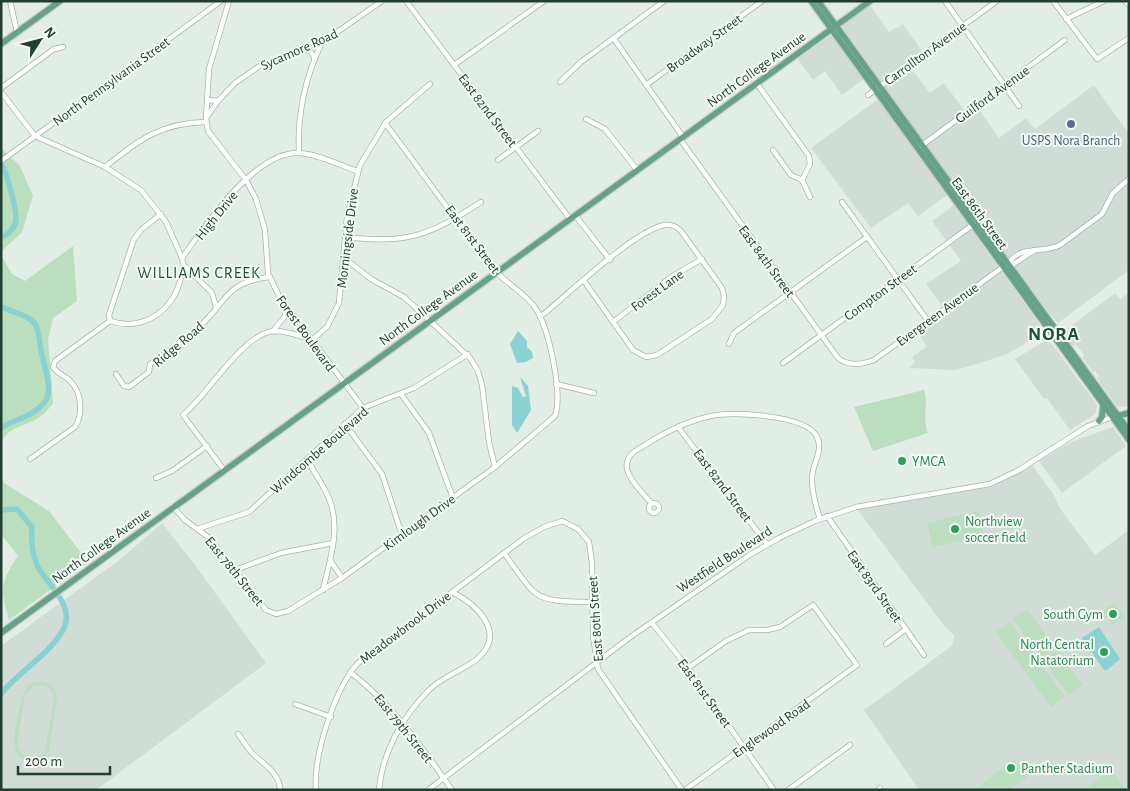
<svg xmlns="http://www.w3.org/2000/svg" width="1130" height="791" font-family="'Alegreya Sans',sans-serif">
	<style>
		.built { fill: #d0dcd5 }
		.green { fill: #bbdebf; fill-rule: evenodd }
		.water { fill: #8ad2d2 }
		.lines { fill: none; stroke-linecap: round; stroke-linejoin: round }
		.river { stroke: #8ad2d2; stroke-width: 5.5 }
		.minor-casing { stroke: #a5b5ac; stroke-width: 6 }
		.major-casing { stroke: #c1c9c6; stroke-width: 8 }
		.minor { stroke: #fff; stroke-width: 4.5 }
		.major { stroke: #66a28a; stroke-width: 5.5 }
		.service-dot { fill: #5c6f8a; stroke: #f3f9f5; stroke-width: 2 }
		.leisure-dot { fill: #2e9e5b; stroke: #f3f9f5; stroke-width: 2 }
		.labels { text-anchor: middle; stroke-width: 4; stroke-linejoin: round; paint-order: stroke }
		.street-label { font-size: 14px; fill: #223e32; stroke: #f3f9f5 }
		.service-label { font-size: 14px; fill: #4e5e75; stroke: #f3f9f5 }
		.leisure-label { font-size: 14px; fill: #27864d; stroke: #f3f9f5; text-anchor: start }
		.quarter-label { font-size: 16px; letter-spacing: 1px; fill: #1e503c; stroke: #f3f9f5 }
		.district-label { font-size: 19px; font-weight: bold; letter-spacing: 1px; fill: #1e503c; stroke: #f3f9f5 }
	</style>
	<rect width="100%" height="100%" fill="#e2ede6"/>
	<g class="built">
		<path d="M870 5 889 32 903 24 925 56 910 67 930 93 944 83 964 110 974 102 999 138 1026 118 1035 129 1094 85 1129 134V270L1058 323 1031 291 846 34 842 26 844 23Z"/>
		<path d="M830 36H833L864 79 842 95 825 71 813 80 797 58Z"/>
		<path d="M878 99 947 195 918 216 908 203 871 228 811 148Z"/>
		<path d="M954 205 1045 332 1007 354 977 364 954 370 909 368 915 362 912 357 927 346 914 328 943 307 926 284 961 261 932 221Z"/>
		<path d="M1115 293 1120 299 1129 293V406L1121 407 1117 406 1097 378 1099 376 1095 371 1093 372 1082 357 1084 355 1076 344 1071 346 1062 333Z"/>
		<path d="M1048 339 1097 405 1095 414 1070 430 1047 398 1044 399 1015 359Z"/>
		<path d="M1113 427 1126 446 1062 493 1039 461 1071 442Z"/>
		<path d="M1032 465 1053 494 1061 510 1095 555 1129 530V790H919L864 710 952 646 954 635 945 627 857 509 893 501 992 487Z"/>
		<path d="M162 523 195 565 266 663 96 790H1V646L122 558Z"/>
	</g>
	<g class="green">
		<path d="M1 148 20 166 33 196 22 232 1 252Z"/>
		<path d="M73 246 77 301 53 318 48 339 53 404C49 408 45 413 41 416 29 426 6 426 1 444V255L12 274 25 281Z"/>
		<path d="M924 390C929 405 922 417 928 433L873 451 854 407Z"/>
		<path d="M1 474 4 483 49 511 88 562 9 620C0 588 0 583 18 556L1 534Z"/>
		<path d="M978 511 984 535 933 547 927 523Z"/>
		<path d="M1114 603 1124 617 1112 625 1102 611Z"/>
		<path d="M1027 609 1056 649 1042 659 1013 619Z"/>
		<path d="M1010 622 1039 662 1025 672 996 632Z"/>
		<path d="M1057 650 1082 685 1068 695 1043 660Z"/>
		<path d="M1040 663 1065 697 1051 707 1026 673Z"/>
		<path d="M44 681 54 688 57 697 49 751 42 759 30 762C23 760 17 756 15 749 12 739 21 691 29 684ZM34 685 48 687 53 694 54 702 45 751 40 756 32 759 21 753 17 744 25 695Z"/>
		<path d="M1014 759 1027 777 1010 790H974Z"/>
		<path d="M1111 769 1126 790H1084Z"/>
	</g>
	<g class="water">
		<path d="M518 331 527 341V347L532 352 533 358 526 362 517 363 510 344Z"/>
		<path d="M520 377 528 386 531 410 517 433 512 425V386L518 388 523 397 526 396Z"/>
		<path d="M1099 627 1120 659 1107 670H1104L1082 638Z"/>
	</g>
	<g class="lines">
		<g class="river">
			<path d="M1 164C6 170 16 208 16 217 17 227 9 233 1 238"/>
			<path d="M1 306C11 313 28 314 35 324 40 332 39 342 41 350 43 365 55 390 44 403 31 418 16 418 1 428"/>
			<path d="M1 510 17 509 32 527C31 539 32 553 37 565 46 584 77 606 63 630 48 656 20 670 1 694"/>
		</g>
		<defs>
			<g id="minor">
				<path d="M10 1 17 32"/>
				<path d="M229 1 209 69 206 118 208 131 246 180 256 199 265 230 268 273 279 296 363 408"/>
				<path d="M406 1 570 219"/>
				<path d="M945 1 1019 106"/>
				<path d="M1053 1 1097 59 1129 38"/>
				<path d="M1125 1 1129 5"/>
				<path d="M1066 19 1104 1"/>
				<path d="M614 39 683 137"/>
				<path d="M304 48 311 52 315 59"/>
				<path d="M454 65 544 1"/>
				<path d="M560 82 581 62 664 1"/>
				<path d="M757 84 809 156 810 164 802 180 810 197"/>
				<path d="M646 85 762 1"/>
				<path d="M1 88 54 49 63 47"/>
				<path d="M1 92 35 136 105 167 141 190 166 222 182 258"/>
				<path d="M868 95 997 1"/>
				<path d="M207 100 218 101 235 83 258 67 330 37 382 1"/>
				<path d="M206 118 218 101"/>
				<path d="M586 119 605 129 637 170"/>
				<path d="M680 139 838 358C848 366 862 365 874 360L1003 267 1012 265 1035 250"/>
				<path d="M921 146 1065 40"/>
				<path d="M773 150 791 175 802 180"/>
				<path d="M299 153C297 114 306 75 323 40"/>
				<path d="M498 160 538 131"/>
				<path d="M1 161 221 1"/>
				<path d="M105 167C139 140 160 123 206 122"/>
				<path d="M842 202 928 321"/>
				<path d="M575 215 610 260"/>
				<path d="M345 237C409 244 428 236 481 202"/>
				<path d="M343 257 371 279 404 297 470 358 478 371 482 385 489 442 495 467"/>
				<path d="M184 265 212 293 216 307"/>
				<path d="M1008 265C1018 244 1043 254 1060 245L1102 214 1113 193 1129 179"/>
				<path d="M540 317C569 294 631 233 664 225 671 224 676 226 681 231L722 288 724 296 723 305 712 319 657 355 646 357 633 350 584 281"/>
				<path d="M110 321C144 332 174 310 181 277 183 270 184 265 182 258 205 226 255 151 299 153 318 154 339 165 357 171"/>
				<path d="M110 321 109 315 134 239 142 229 161 214"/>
				<path d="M613 322 671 277 702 259"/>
				<path d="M273 331 285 316 286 307"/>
				<path d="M729 344 734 333 867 237"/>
				<path d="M783 363 974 224"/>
				<path d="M116 374 124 386 129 387 149 372 150 364C166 352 184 341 199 327 228 301 224 283 269 277"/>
				<path d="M556 384 594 393"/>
				<path d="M401 394 429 433 453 498"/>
				<path d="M345 424 382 474 402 535"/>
				<path d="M678 427 767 544"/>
				<path d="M30 459 75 427C83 415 82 393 71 382 66 376 58 374 53 367L55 361 110 321"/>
				<path d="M307 459C315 474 326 488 331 504 340 532 329 563 323 590"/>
				<path d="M224 470 183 415C207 396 243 333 274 331 285 331 301 336 312 340L327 327 339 303 347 217 360 165 386 122 430 84"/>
				<path d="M156 478 172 471 207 446"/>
				<circle cx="654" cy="508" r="5"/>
				<path d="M652 504C644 494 624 476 627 463 628 454 638 449 645 445 665 432 687 421 711 416 732 411 803 415 816 435 825 450 812 463 812 478 812 492 816 507 820 519"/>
				<path d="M173 507 185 520 208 537 266 610 276 614 288 611 342 578 495 467 555 416C563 394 549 329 536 309 526 293 507 285 495 270 457 223 422 172 385 123"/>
				<path d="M827 516 924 655"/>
				<path d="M197 529 249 512 363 408 414 388 468 354"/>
				<path d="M504 553C539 601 532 601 593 602"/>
				<path d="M330 560 342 578"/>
				<path d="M235 570 281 553 333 543"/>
				<path d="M652 623 688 668 774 790"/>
				<path d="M886 644 906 629"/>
				<path d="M350 672C392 704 422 747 452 790"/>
				<path d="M295 704 331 717"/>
				<path d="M238 734C243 740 247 748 252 753 263 764 280 773 280 790"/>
				<path d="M316 790C313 756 335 688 358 663L523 539 544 527 562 521 578 529 589 542 592 563 593 636 598 669 682 790"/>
				<path d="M379 790C382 752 403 716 429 690 443 676 462 671 477 659 508 633 476 604 452 592"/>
				<path d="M428 790 629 638 748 556 779 538 815 521 856 507 990 484 1019 470 1088 426 1112 417"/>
				<path d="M685 790 857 665 813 605 780 627 767 630H749L726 641 688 668"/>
				<path d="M788 790 850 745"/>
				<path d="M878 790 880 788"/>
			</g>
			<g id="major">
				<path d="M811 1 1129 440"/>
				<path d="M818 1 1129 431"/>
				<path d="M1 44 60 1"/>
				<path d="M1117 416 1129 413"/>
				<path d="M1099 421 1102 417 1103 406"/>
				<path d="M1 633 870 1"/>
			</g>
		</defs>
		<use href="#minor" class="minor-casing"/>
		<use href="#major" class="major-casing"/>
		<use href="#minor" class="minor"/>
		<use href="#major" class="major"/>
	</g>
	<circle class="service-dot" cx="1071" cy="124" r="5"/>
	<g class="leisure-dot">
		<circle cx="902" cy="461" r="5"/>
		<circle cx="955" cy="529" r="5"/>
		<circle cx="1113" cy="614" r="5"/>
		<circle cx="1104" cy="652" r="5"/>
		<circle cx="1011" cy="768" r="5"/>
	</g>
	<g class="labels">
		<g class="street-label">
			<text transform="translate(704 43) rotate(-36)" y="5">Broadway Street</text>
			<text transform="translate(299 49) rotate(-24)" y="5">Sycamore Road</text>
			<text transform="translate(925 53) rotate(-36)" y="5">Carrollton Avenue</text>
			<text transform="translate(756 69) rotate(-36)" y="5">North College Avenue</text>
			<text transform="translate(111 81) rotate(-36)" y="5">North Pennsylvania Street</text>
			<text transform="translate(992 94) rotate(-36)" y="5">Guilford Avenue</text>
			<text transform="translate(488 110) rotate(53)" y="5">East 82nd Street</text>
			<text transform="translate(980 213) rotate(54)" y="5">East 86th Street</text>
			<text transform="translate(216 215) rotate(-51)" y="5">High Drive</text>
			<text transform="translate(347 238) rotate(-83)" y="5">Morningside Drive</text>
			<text transform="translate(473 239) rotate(53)" y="5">East 81st Street</text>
			<text transform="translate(767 261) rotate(54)" y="5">East 84th Street</text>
			<text transform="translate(657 290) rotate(-36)" y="5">Forest Lane</text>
			<text transform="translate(880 292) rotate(-36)" y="5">Compton Street</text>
			<text transform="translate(428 307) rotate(-36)" y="5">North College Avenue</text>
			<text transform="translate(937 314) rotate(-36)" y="5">Evergreen Avenue</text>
			<text transform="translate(306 333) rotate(54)" y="5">Forest Boulevard</text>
			<text transform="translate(178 344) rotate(-40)" y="5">Ridge Road</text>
			<text transform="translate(319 450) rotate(-41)" y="5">Windcombe Boulevard</text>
			<text transform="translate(723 485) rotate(53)" y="5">East 82nd Street</text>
			<text transform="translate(419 522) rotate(-36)" y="5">Kimlough Drive</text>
			<text transform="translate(101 545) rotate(-36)" y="5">North College Avenue</text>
			<text transform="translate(724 559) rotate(-33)" y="5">Westfield Boulevard</text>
			<text transform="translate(235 571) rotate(51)" y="5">East 78th Street</text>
			<text transform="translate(875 586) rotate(55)" y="5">East 83rd Street</text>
			<text transform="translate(595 619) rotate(-94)" y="5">East 80th Street</text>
			<text transform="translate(405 627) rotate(-37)" y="5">Meadowbrook Drive</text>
			<text transform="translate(705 693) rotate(54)" y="5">East 81st Street</text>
			<text transform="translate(404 728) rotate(51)" y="5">East 79th Street</text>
			<text transform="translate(771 728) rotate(-35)" y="5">Englewood Road</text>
		</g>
		<g class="service-label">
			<text x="1071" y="145">USPS Nora Branch</text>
		</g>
		<g class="leisure-label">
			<text x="912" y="466">YMCA</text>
			<text x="965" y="526">Northview<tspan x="965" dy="16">soccer field</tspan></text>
			<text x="1103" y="619" text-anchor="end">South Gym</text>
			<text x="1094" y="649" text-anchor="end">North Central<tspan x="1094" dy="16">Natatorium</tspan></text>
			<text x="1021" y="773">Panther Stadium</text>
		</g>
		<g class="quarter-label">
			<text x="199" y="278">WILLIAMS CREEK</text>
		</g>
		<g class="district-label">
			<text x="1054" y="340">NORA</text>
		</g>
	</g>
	<rect width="1130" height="791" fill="none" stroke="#223e32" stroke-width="5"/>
	<g transform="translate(40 40) rotate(54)" stroke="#f3f9f5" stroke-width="4" paint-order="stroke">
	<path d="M0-4L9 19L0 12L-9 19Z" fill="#223e32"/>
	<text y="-8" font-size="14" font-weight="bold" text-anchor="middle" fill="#223e32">N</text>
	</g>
	<path d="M18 766v8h92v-8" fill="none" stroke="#223e32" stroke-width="2.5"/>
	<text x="25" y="766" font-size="15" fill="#223e32" stroke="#f3f9f5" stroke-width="4" paint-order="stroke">200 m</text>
</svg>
